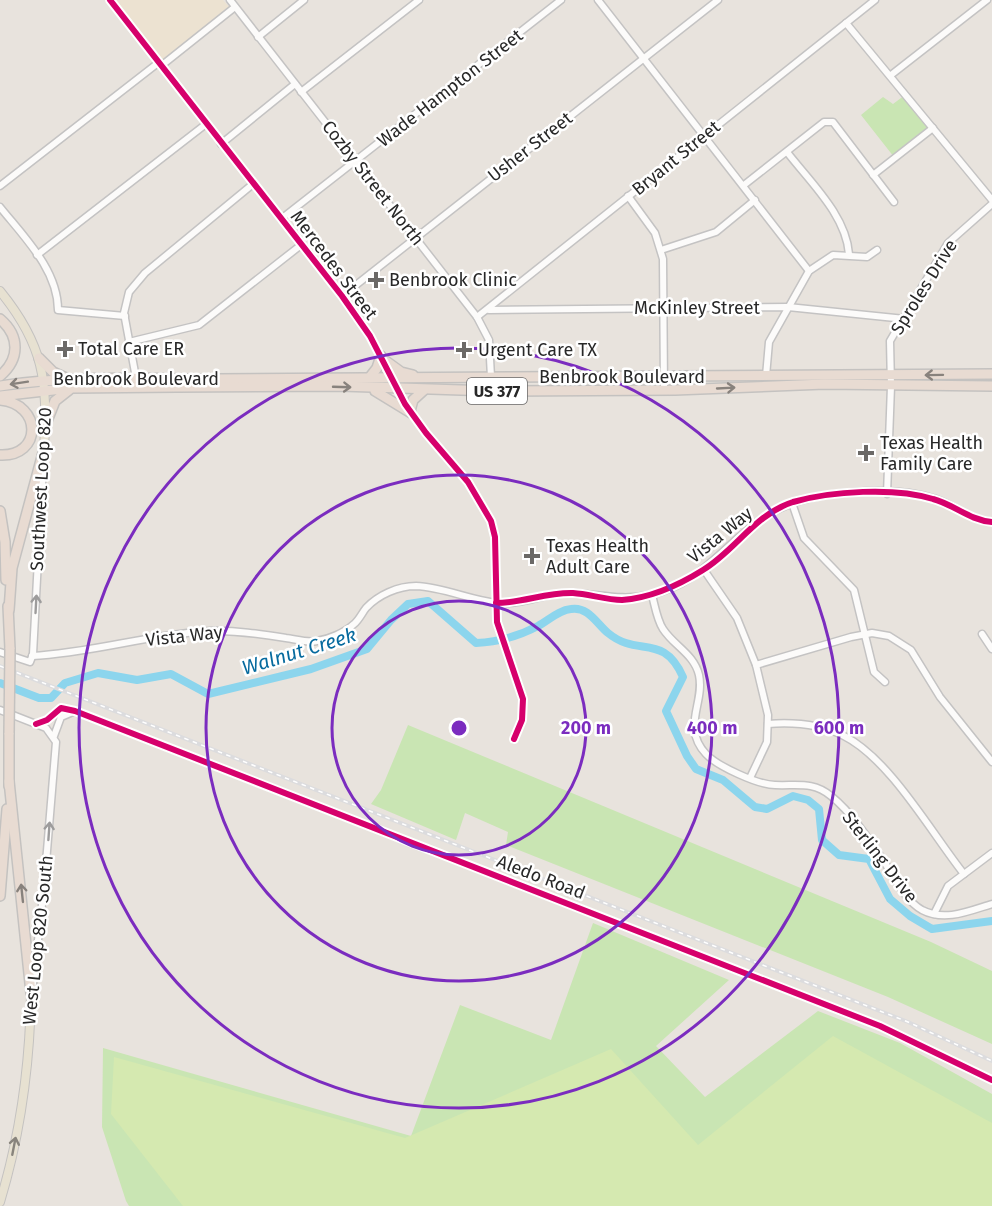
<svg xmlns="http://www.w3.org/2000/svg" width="992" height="1206" font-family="'Fira Sans',sans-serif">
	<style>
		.education { fill: #ece2d1 }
		.green { fill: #c9e5b3 }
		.pitch { fill: #d5e9b0 }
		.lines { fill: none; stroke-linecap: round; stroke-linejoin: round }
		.river { stroke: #8cd5ed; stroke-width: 8 }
		.minor-casing { stroke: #c4c3c3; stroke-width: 9 }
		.major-casing { stroke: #c4c2c0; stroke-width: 10 }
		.highway-casing { stroke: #c4c2c0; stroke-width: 12 }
		.minor { stroke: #fcfbfa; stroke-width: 6 }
		.major { stroke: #e7e1d1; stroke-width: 8 }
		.highway { stroke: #e8dbd2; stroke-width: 9 }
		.rail-casing { stroke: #dcdcde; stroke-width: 4 }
		.rail { stroke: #fff; stroke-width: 1.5; stroke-dasharray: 4.5; stroke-linecap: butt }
		.highway-bridge-casing { stroke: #c4c2c0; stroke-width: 12; stroke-linecap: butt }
		.highway-bridge { stroke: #e8dbd2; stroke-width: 9 }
		.cycleway-casing { stroke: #fff; stroke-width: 10 }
		.cycleway { stroke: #d6006c; stroke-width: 6 }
		.oneway { stroke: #88827d }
		.oneway2 { stroke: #9d9c9c }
		.oneway3 { stroke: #88847c }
		.ring { fill: none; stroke: #7b2cbf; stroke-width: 3 }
		.poi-dot { fill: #6b6967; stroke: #fff; stroke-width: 2 }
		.labels { text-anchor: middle; stroke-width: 5; stroke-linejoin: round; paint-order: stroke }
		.shield { fill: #fff; stroke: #686868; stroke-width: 1.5 }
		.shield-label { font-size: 16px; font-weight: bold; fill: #282828 }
		.street-label { font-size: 18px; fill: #282828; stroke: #fff }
		.poi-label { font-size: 18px; fill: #282828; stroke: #fff; text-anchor: start }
		.water-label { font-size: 20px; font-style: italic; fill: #066a9e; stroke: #fff }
		.centre { fill: #7b2cbf; stroke: #fff; stroke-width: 3 }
		.ring-label { font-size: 18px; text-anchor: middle; font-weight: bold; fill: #7b2cbf; stroke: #fff; stroke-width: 5; stroke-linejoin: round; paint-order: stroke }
	</style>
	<rect width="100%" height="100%" fill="#e8e3dd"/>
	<path class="education" d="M116 0H223L230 8 163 60Z"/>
	<g class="green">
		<path d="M905 95 931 128 894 157 861 115 883 97 893 104Z"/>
		<path d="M408 725 931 942 992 971V1044L888 997 506 845 508 832 465 813 456 840 371 804 381 790Z"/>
		<path d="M593 923 729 980 656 1046 705 1097 818 1011 900 1043 992 1094V1206H129L126 1201 102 1127 103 1048 411 1136 460 1005 551 1040Z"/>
	</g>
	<path class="pitch" d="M833 1036 992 1123V1206H183L111 1114 114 1057 405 1138 611 1049 698 1145Z"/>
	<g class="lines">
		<path class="river" d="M0 683 39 698H51L65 683 98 673 137 680 171 674 208 694 311 669 367 649 391 620 408 604 428 601 476 643C498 642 519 636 538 626 549 620 559 610 571 609 588 606 597 624 608 633 638 658 663 632 683 677L666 711 687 756 696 769 723 780 755 807 767 809 793 796 808 800 819 809 822 840 839 855 869 859 890 899 910 916 932 929 992 921"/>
		<defs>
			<g id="minor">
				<path d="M110 0 342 296 370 336 405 404 426 433 468 482 491 521 495 537 497 622 523 699 522 720 514 739"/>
				<path d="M230 0 477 317 489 340 491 377"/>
				<path d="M598 0 809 271"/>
				<path d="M846 23 992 200"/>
				<path d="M258 37 304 0"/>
				<path d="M161 66 235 7"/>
				<path d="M891 75 987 0"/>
				<path d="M301 92 419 0"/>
				<path d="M221 144 295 84"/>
				<path d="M787 152C810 182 846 215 849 254"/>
				<path d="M873 175 933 128"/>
				<path d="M744 185 824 122H833L894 202"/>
				<path d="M0 186 158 63"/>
				<path d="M628 196 655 233 663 259 664 390"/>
				<path d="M0 207C24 237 58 270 58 310L125 316"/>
				<path d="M281 219 561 0"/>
				<path d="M661 250 716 232 755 200"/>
				<path d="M37 255 206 124"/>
				<path d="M342 296 718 0"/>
				<path d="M489 310 788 307 905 319"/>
				<path d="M477 317 875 0"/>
				<path d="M129 342 199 325 301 245"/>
				<path d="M766 376 769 342 809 271 833 255 867 257 877 250"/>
				<path d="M136 378 124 313 129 292 145 273 253 184"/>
				<path d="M887 494 891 386 890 341 948 243 992 204"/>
				<path d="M792 503 804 538 854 590 874 672 885 682"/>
				<path d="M704 570 737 618 756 665 768 715 767 742 750 778"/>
				<path d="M652 595C655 606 657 620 663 629 674 646 694 654 699 675 705 703 681 727 706 754 717 766 758 785 775 785 797 786 813 781 831 796 851 812 869 839 883 860 894 876 904 900 922 910 945 922 969 911 992 904"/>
				<path d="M982 634 992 649"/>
				<path d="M0 652 30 662 33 654 43 465"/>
				<path d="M32 656C92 653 150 634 210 631 235 630 261 634 286 638 295 639 307 643 317 641 329 639 344 633 354 624 359 620 362 613 366 608 378 595 398 586 416 586 443 587 470 600 497 603 523 605 547 592 572 593 599 594 621 601 649 595 703 585 727 539 771 513 810 490 893 485 936 499 956 506 970 520 992 522"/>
				<path d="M756 665 851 637 872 633 889 636 911 650 940 697 992 762"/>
				<path d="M0 710 46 728 56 742 44 887 33 984"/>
				<path d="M36 724 47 720 61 708 75 711 880 1026 992 1080"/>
				<path d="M768 724C794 722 820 724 844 736 890 759 932 834 964 874"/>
				<path d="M54 736 61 717 75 711"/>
				<path d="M934 914 948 886 992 853"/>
			</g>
			<g id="major">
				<path d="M0 291C44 345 48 381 44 449"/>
				<path d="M0 1202C20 1136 30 1062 31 993"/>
			</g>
			<g id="highway">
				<path d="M0 319C20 336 20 359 0 376"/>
				<path d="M39 358 53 372 66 378"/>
				<path d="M383 359 401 372 413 375"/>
				<path d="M370 377 377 368 381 356"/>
				<path d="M0 386C72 375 144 379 217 379L992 374"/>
				<path d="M375 391 411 413"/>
				<path d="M0 396 71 388 177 387 341 386 491 391 675 390 825 384 992 386"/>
				<path d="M0 400C43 404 42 457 0 455"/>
				<path d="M410 411 413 400 424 390"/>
				<path d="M45 426 55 401 69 390"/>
				<path d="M0 511 5 542 6 580"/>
				<path d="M8 606 10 649"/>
				<path d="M9 610 12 568 44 449"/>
				<path d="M9 781 31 993"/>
				<path d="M9 786V733"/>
				<path d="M0 896 7 809"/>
			</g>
		</defs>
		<use href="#minor" class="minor-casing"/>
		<use href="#major" class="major-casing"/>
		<use href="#highway" class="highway-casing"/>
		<use href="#minor" class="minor"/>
		<use href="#major" class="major"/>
		<use href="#highway" class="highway"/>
		<defs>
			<path id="rail" d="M0 666 908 1022 992 1061"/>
		</defs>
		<use href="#rail" class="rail-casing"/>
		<use href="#rail" class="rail"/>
		<defs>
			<path id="highway-bridge" d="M9 733 10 649"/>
		</defs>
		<use href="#highway-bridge" class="highway-bridge-casing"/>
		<use href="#highway-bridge" class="highway-bridge"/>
		<defs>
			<g id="cycleway">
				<path d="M110 0 342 296 370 336 405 404 426 433 468 482 491 521 495 537 497 622 523 699 522 720 514 739"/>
				<path d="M496 603C522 603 547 592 573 593 589 594 606 600 622 600 651 598 679 585 703 570 735 551 755 514 793 502 831 491 895 487 933 499 955 505 969 520 992 522"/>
				<path d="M36 724 47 720 61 708 75 711 880 1026 992 1080"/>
			</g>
		</defs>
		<use href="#cycleway" class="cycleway-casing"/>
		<use href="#cycleway" class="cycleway"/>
	</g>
	<defs><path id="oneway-shaft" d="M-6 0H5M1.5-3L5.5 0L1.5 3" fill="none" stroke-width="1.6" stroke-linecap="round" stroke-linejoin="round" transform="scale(1.5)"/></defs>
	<g class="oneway">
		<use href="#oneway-shaft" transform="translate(934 375) rotate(179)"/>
		<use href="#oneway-shaft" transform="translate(19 383) rotate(171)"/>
		<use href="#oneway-shaft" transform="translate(342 387) rotate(2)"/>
		<use href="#oneway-shaft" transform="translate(726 388) rotate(-3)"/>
		<use href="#oneway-shaft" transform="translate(22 893) rotate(-96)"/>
	</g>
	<g class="oneway2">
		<use href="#oneway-shaft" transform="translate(36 604) rotate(-87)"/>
		<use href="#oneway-shaft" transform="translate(49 831) rotate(-86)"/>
	</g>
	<use class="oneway3" href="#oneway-shaft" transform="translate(14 1146) rotate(-79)"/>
	<g class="ring">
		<circle cx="459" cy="728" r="127"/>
		<circle cx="459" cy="728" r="253"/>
		<circle cx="459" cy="728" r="380"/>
	</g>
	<g class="poi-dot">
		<path d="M373 271h6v6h6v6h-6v6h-6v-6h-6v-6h6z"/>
		<path d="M62 340h6v6h6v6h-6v6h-6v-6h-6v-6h6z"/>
		<path d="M461 341h6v6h6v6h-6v6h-6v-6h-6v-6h6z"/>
		<path d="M863 444h6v6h6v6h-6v6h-6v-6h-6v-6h6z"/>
		<path d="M529 547h6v6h6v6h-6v6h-6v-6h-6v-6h6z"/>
	</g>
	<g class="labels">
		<rect class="shield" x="467" y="378" width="60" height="26" rx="4.5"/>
		<g class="shield-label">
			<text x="497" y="397">US 377</text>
		</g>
		<g class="street-label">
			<text transform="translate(450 88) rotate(-38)" y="6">Wade Hampton Street</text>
			<text transform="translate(530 147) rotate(-38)" y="6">Usher Street</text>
			<text transform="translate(676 158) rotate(-39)" y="6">Bryant Street</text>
			<text transform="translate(373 183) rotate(52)" y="6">Cozby Street North</text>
			<text transform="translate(334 265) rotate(53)" y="6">Mercedes Street</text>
			<text transform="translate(924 287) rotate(-58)" y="6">Sproles Drive</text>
			<text x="697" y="314">McKinley Street</text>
			<text x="622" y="383">Benbrook Boulevard</text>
			<text x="136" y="385">Benbrook Boulevard</text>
			<text transform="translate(41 489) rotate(-87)" y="6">Southwest Loop 820</text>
			<text transform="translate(720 535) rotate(-39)" y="6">Vista Way</text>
			<text transform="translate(184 636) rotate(-6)" y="6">Vista Way</text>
			<text transform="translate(880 857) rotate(52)" y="6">Sterling Drive</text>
			<text transform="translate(541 877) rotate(21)" y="6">Aledo Road</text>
			<text transform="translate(38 940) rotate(-84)" y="6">West Loop 820 South</text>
		</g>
		<g class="poi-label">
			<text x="389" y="286">Benbrook Clinic</text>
			<text x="78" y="355">Total Care ER</text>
			<text x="478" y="356">Urgent Care TX</text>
			<text x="880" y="449">Texas Health<tspan x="880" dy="21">Family Care</tspan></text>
			<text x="546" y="552">Texas Health<tspan x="546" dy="21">Adult Care</tspan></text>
		</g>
		<g class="water-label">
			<text transform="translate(299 651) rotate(-17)" y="7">Walnut Creek</text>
		</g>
	</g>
	<circle cx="459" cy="728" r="9" class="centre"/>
	<g class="ring-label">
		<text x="586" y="734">200 m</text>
		<text x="712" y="734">400 m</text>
		<text x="839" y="734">600 m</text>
	</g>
</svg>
